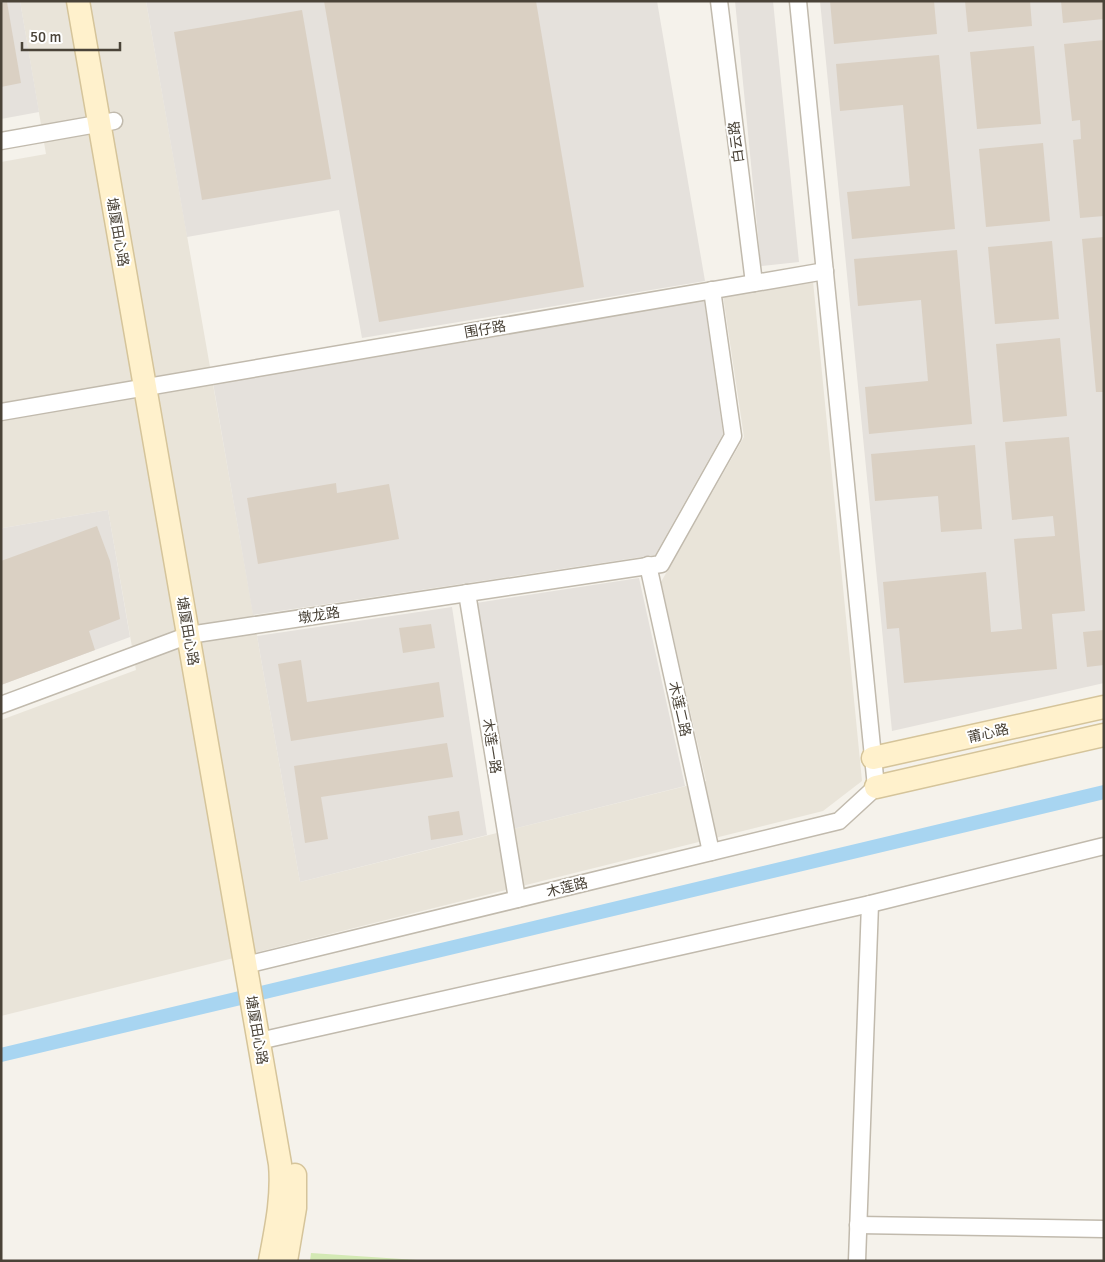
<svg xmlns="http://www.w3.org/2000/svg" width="1105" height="1262" font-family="Signika,'Noto Sans SC',sans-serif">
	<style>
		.residential { fill: #e9e4d9 }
		.industrial { fill: #e5e1dc }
		.green { fill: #d3e9b4 }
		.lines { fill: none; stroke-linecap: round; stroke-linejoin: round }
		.canal { stroke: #a8d5f1; stroke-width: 14 }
		.building { fill: #dad0c3 }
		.street-casing { stroke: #c1baad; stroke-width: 19 }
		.secondary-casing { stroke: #d5c49a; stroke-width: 25 }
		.street { stroke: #fff; stroke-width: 16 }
		.secondary { stroke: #fff1cc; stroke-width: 22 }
		.labels { text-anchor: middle; stroke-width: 4; stroke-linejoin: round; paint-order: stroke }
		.street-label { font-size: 14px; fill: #4a4338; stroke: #fff }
	</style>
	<rect width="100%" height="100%" fill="#f5f2eb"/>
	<path class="residential" d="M20 1H146L300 882 706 781 661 582 744 437 723 296 813 281 862 781 823 811 1 1016V720L136 670 108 510 3 528 1 530V162L46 154Z"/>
	<g class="industrial">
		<path d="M1 1H20L39 112 1 119Z"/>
		<path d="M146 1H657L705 281 362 338 339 210 187 237Z"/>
		<path d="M735 1H773L799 262 761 266Z"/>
		<path d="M820 1H1104V683L892 731Z"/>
		<path d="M704 300 723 434 655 555 253 615 213 383Z"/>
		<path d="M108 510 130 637 1 685V530L3 528Z"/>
		<path d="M639 578 685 786 513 829 476 603Z"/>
		<path d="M452 607 487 835 300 882 257 636Z"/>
	</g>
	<path class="green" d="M311 1253 432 1261H310Z"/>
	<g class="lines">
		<path class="canal" d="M1 1055 1104 792"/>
	</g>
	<g class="building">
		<path d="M324 1H536L584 287 379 322Z"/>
		<path d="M830 1H934L937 34 834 44Z"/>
		<path d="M965 1H1030L1032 26 968 32Z"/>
		<path d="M1061 1H1104V19L1063 23Z"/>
		<path d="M7 2 21 83 1 87V3Z"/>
		<path d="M302 10 331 179 202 200 174 32Z"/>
		<path d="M1104 40V216L1080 218 1073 140 1081 139 1080 120 1072 121 1064 44Z"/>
		<path d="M1034 46 1041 124 977 129 970 52Z"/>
		<path d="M939 55 955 229 852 239 847 192 910 186 903 105 840 111 836 64Z"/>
		<path d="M1043 143 1050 221 986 227 979 149Z"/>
		<path d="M1104 237V392H1096L1082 239Z"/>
		<path d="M1052 241 1059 319 995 324 988 247Z"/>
		<path d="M957 250 972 424 869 434 865 387 928 381 921 300 858 306 854 259Z"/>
		<path d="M1060 338 1067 416 1003 422 996 344Z"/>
		<path d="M1069 437 1085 611 1052 614 1057 669 904 683 899 628 887 629 883 582 986 572 991 632 1022 629 1014 539 1055 536 1053 516 1012 520 1005 442Z"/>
		<path d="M975 445 982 529 941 532 938 496 875 501 871 454Z"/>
		<path d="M336 483 337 493 389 484 399 539 258 564 247 498Z"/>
		<path d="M97 526 110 561 120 619 89 631 95 650 1 685V561Z"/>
		<path d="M431 624 435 648 403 653 399 628Z"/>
		<path d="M1104 630V665L1087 667 1083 632Z"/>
		<path d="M301 660 307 702 439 682 444 717 291 741 278 664Z"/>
		<path d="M447 743 453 777 321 797 328 839 305 843 294 766Z"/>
		<path d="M459 811 463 835 431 840 428 816Z"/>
	</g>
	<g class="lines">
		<defs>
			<g id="street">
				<path d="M719 1 754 283"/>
				<path d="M1 141 114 121"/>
				<path d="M1 412 825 271"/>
				<path d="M648 565 711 852"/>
				<path d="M467 593 517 899"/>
				<path d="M1 705 189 635 661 564 733 436 712 290"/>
				<path d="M246 965 839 821 876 787 798 1"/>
				<path d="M259 1041 870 904 1104 846"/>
				<path d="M858 1225 1104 1229"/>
				<path d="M857 1261 870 904"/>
			</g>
			<g id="secondary">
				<path d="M78 1 280 1164C283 1197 276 1229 270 1261"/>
				<path d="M873 758 1104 707"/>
				<path d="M876 787 1104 735"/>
				<path d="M286 1261 295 1208V1175"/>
			</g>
		</defs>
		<use href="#street" class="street-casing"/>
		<use href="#secondary" class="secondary-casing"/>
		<use href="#street" class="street"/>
		<use href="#secondary" class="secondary"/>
	</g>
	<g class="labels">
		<g class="street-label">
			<text transform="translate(736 142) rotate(-97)" y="5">白云路</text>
			<text transform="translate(118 232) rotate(80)" y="5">塘厦田心路</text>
			<text transform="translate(485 329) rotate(-10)" y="5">围仔路</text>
			<text transform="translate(319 615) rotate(-9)" y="5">墩龙路</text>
			<text transform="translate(188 631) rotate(80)" y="5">塘厦田心路</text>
			<text transform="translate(680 709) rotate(77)" y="5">木莲二路</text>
			<text transform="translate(988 733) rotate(-13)" y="5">莆心路</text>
			<text transform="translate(492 746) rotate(81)" y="5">木莲一路</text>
			<text transform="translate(567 887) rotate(-14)" y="5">木莲路</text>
			<text transform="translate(257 1030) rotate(80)" y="5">塘厦田心路</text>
		</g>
	</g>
	<rect width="1105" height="1262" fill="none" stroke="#4a4338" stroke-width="5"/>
	<path d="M22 42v8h98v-8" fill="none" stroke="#4a4338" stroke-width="2.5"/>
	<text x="30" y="42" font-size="15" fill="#4a4338" stroke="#ffffff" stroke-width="4" paint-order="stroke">50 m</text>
</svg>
